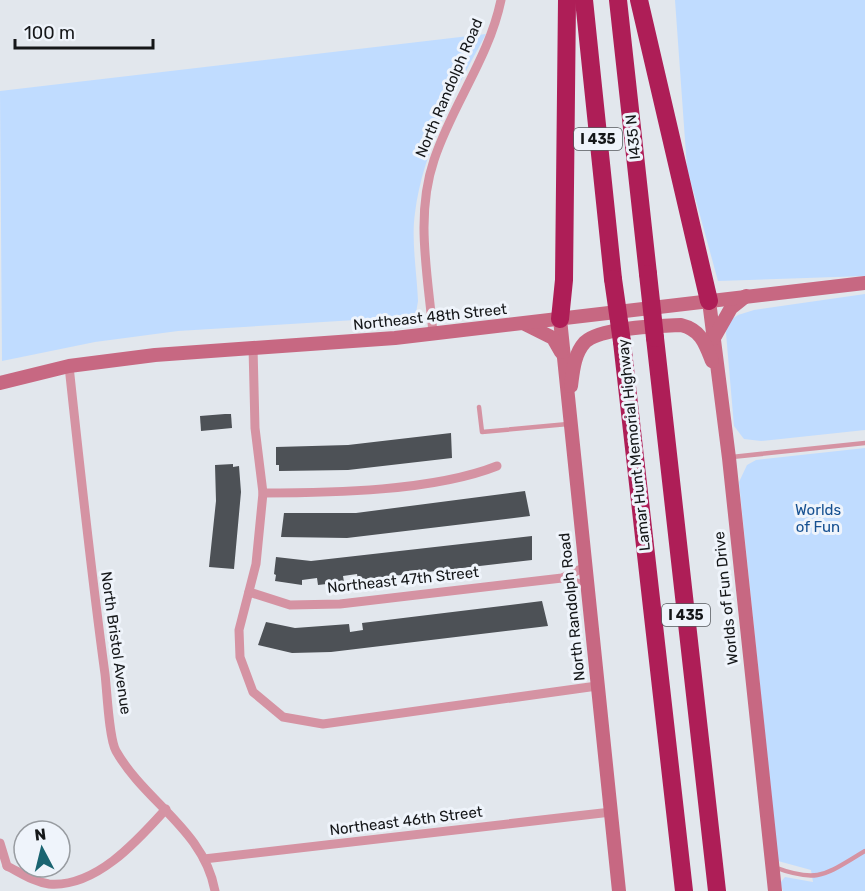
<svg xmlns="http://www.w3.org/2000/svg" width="865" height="891" font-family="Rubik,sans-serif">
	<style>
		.green { fill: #c0dcff }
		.building { fill: #4d5156 }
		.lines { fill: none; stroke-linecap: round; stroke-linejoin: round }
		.lane { stroke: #d593a3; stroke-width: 4.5 }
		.street { stroke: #d593a3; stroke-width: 9 }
		.secondary { stroke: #c76882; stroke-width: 14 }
		.highway { stroke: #ae1e57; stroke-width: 18 }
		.highway-bridge { stroke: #ae1e57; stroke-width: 18 }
		.labels { text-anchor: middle; stroke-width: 6; stroke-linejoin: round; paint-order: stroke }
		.shield { fill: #eff4fb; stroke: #56595d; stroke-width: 1.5 }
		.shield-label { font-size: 14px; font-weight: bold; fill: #151719 }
		.street-label { font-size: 15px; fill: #151719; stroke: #eff4fb }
		.park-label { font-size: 15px; fill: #175191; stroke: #eff4fb }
	</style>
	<rect width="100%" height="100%" fill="#e2e7ed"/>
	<g class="green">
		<path d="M675 0H865V276L718 281 687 168Z"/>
		<path d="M486 34C456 89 423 150 415 213 411 241 417 273 418 301L416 313 388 318 178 331 95 342 2 361 0 91Z"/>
		<path d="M865 294V430L761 441 744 439 734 426 726 333 728 322 738 315 754 310Z"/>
		<path d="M865 448V891H783L780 883 785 877 813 882 811 870 778 861 739 482 747 465 756 460Z"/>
	</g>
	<g class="building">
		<path d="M225 414H231L232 428 201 431 200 416Z"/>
		<path d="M451 433 452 458 348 470 279 471V465H276V447L348 445Z"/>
		<path d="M233 464V467L239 466 241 492 234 569 209 567 216 501 215 465Z"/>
		<path d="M525 491 530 516 347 538 281 537 284 513H356Z"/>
		<path d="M532 536V560L358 580 357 574 343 576 344 582 318 585 317 578 302 580V585L275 581 276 575 274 574 276 557 311 561Z"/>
		<path d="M542 601 548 626 331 652 292 653 258 645 266 622 295 628 349 624 350 632 363 630 362 623Z"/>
	</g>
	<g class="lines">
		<g class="lane">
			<path d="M479 407 482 432 568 424"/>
			<path d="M732 457 865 443"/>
			<path d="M774 867C819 884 826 874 865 851"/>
		</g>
		<g class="street">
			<path d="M433 333C428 275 415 216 434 160 452 105 489 58 501 0"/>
			<path d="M253 347 255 428 263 493 256 564 239 630 240 657 253 692 283 717 323 724 597 686"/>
			<path d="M69 366C80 469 91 572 105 674 107 691 109 739 116 751 145 802 204 830 215 891"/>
			<path d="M263 493C332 493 434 491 497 466"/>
			<path d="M562 578 586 586"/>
			<path d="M249 592 290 605 340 604 562 578 585 567"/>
			<path d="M0 843 7 866"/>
			<path d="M204 859 611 812"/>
			<path d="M7 866C21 873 34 882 49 884 96 888 138 840 166 809"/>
		</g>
		<g class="secondary">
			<path d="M709 301 729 458 775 891"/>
			<path d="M560 319 619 891"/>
			<path d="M525 324 553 338 561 352"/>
			<path d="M714 338 731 308 746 296"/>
			<path d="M0 383 69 366 155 355 395 338 865 283"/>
			<path d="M571 386C573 371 574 354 585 342 601 327 659 326 681 325 701 330 705 343 712 361"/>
		</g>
		<g class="highway">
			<path d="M584 0 613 279"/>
			<path d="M618 0 648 274"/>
			<path d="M639 0 709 301"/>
			<path d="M560 319 564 280 567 0"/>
			<path d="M655 338 717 891"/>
			<path d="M622 342 684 891"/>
		</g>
		<g class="highway-bridge">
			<path d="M648 274 655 338"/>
			<path d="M613 279 622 342"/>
		</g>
	</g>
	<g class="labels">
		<g class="shield">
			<rect x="574" y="128" width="48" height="22" rx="4.5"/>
			<rect x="662" y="604" width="48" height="22" rx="4.5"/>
		</g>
		<g class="shield-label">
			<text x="598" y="144">I 435</text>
			<text x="686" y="620">I 435</text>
		</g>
		<g class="street-label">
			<text transform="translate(449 88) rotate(-67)" y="5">North Randolph Road</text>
			<text transform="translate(633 137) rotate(-96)" y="5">I435 N</text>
			<text transform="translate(430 317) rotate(-6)" y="5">Northeast 48th Street</text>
			<text transform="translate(634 445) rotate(-96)" y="5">Lamar Hunt Memorial Highway</text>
			<text transform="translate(403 580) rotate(-6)" y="5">Northeast 47th Street</text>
			<text transform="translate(726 598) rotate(-96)" y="5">Worlds of Fun Drive</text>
			<text transform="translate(572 607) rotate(-96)" y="5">North Randolph Road</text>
			<text transform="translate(116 643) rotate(82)" y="5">North Bristol Avenue</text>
			<text transform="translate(406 821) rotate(-7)" y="5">Northeast 46th Street</text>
		</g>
		<g class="park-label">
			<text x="818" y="515">Worlds<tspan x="818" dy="17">of Fun</tspan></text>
		</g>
	</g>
	<g transform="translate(42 849) rotate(353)"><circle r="28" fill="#eff4fb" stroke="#989ca1" stroke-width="1.5"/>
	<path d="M0-4.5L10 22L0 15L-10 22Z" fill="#1a6471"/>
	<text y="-9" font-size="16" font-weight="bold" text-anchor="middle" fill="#151719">N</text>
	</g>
	<path d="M15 39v9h138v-9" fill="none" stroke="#151719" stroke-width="3"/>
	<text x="24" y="39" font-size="18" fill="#151719" stroke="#eff4fb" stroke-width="4.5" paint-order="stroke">100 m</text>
</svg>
